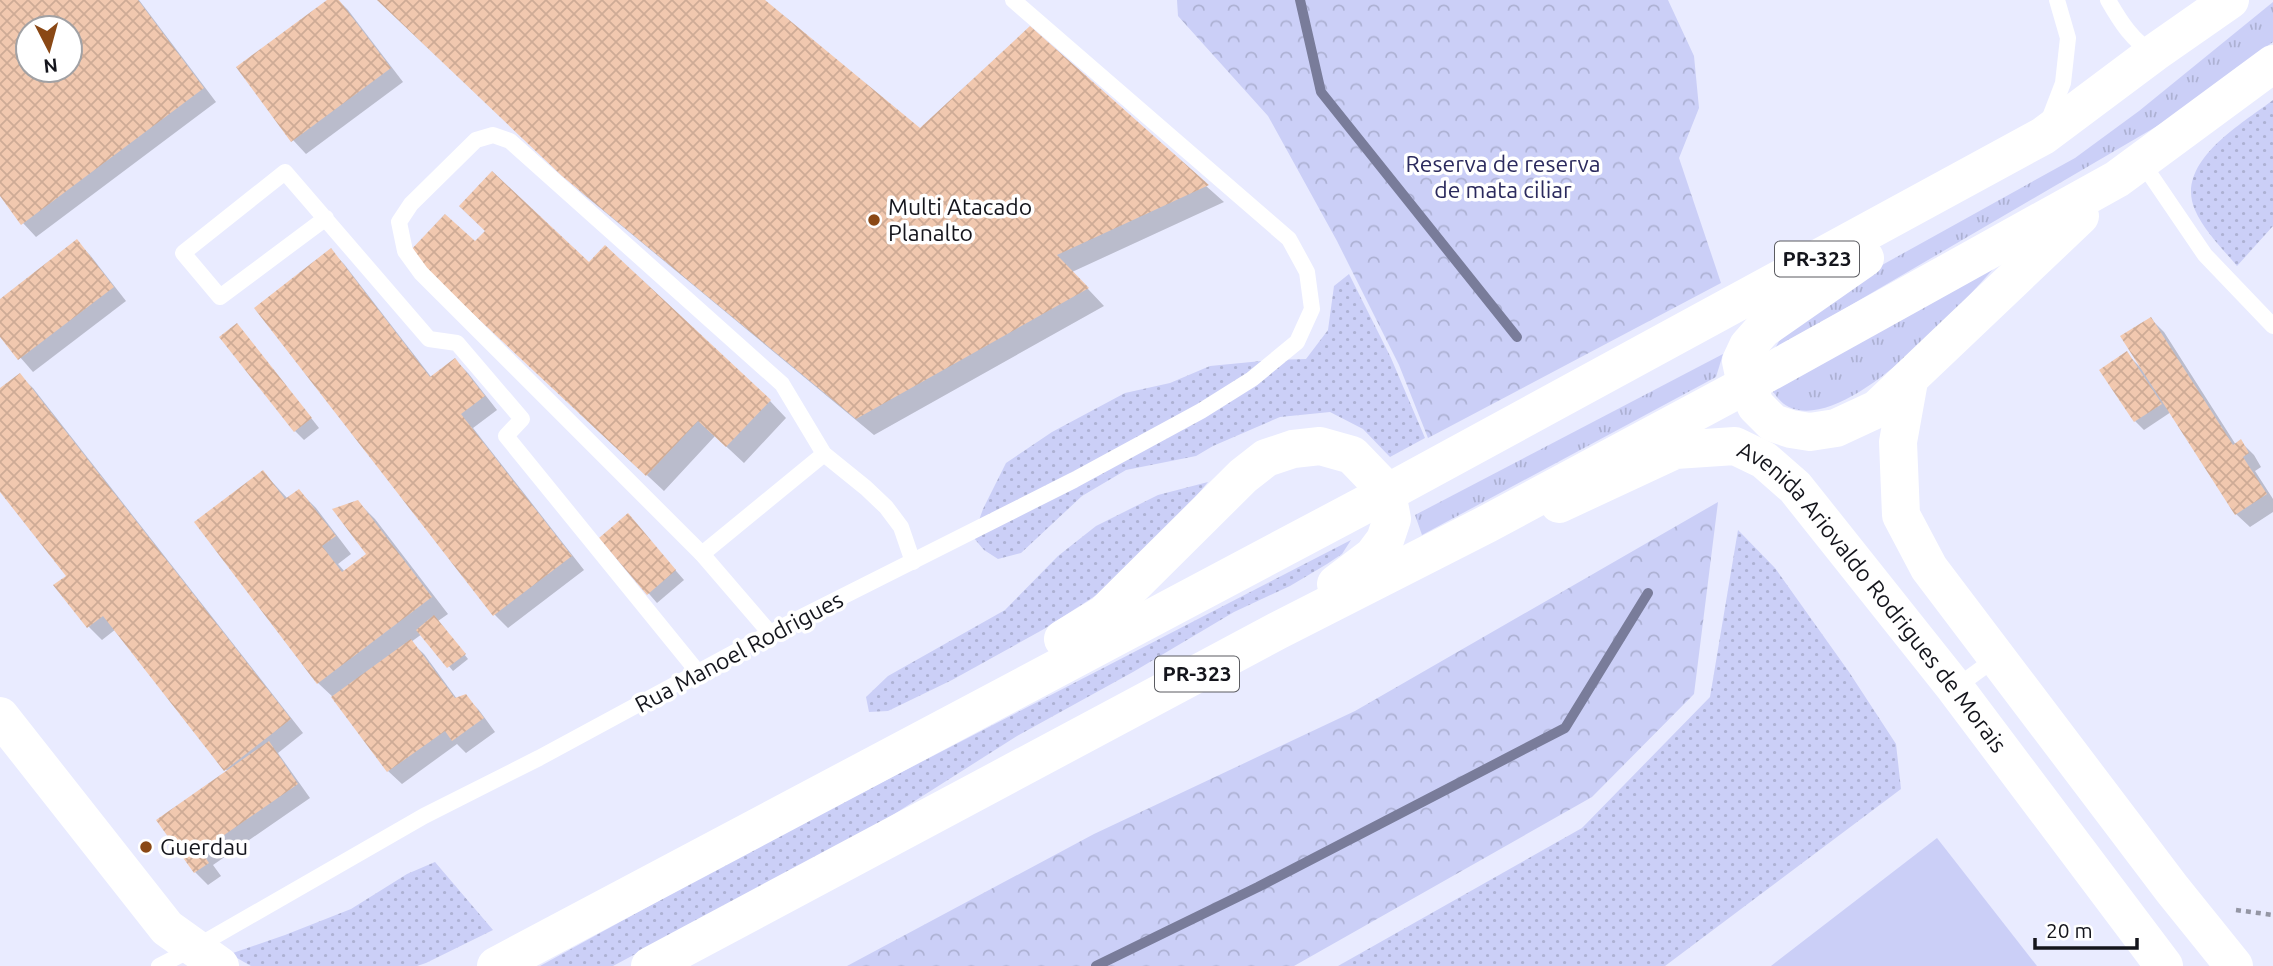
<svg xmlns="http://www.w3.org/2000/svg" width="2273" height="966" font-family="Ubuntu,sans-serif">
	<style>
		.grass { fill: url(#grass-dots) }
		.forest { fill: url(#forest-crowns) }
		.park { fill: url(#park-tufts) }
		.pitch { fill: #cbcff7 }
		.shadow { fill: #0003; fill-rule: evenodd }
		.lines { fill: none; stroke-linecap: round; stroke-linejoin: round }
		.stream { stroke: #797c9a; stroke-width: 10 }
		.building { fill: url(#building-cross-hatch); fill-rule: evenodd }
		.path { stroke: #9496a4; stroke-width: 4.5; stroke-dasharray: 5 5; stroke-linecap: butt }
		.service { stroke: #fff; stroke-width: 16 }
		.tertiary { stroke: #fff; stroke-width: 38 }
		.trunk { stroke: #fff; stroke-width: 38 }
		.poi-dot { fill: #8a4815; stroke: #fff; stroke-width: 2.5 }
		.labels { text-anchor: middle; stroke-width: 7; stroke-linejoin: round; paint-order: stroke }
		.shield { fill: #fff; stroke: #5a5b60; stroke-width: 2 }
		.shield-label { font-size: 21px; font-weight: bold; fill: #14151c }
		.park-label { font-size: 23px; fill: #2b2a5d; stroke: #fff }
		.poi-label { font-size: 23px; fill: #14151c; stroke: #fff; text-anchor: start }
		.street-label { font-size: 23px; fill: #14151c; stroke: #fff }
	</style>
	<defs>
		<pattern id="grass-dots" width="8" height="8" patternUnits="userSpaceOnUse" patternTransform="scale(1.75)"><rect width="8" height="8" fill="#cbcff7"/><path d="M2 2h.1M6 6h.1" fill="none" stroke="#adb1d3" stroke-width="1.8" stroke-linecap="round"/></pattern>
		<pattern id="forest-crowns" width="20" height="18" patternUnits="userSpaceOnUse" patternTransform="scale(1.75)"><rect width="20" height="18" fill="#cbcff7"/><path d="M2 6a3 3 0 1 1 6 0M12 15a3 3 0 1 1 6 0" fill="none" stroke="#adb1d3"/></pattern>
		<pattern id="park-tufts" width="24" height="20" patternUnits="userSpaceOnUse" patternTransform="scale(1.75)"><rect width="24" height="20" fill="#cbcff7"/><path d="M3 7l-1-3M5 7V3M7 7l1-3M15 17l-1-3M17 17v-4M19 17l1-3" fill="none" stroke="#adb1d3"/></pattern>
		<pattern id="building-cross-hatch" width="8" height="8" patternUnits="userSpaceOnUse" patternTransform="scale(1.75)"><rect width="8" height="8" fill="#f1c8af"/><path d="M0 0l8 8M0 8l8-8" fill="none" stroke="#ceab96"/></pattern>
	</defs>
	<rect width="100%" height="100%" fill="#e9ebff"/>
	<g class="grass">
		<path d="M2273 100V226L2237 266C2223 249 2204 231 2195 210 2174 162 2242 124 2273 100Z"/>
		<path d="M1349 274 1391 358 1425 438 1390 457 1363 429 1330 412 1280 417 1213 446 1196 456 1126 470 1082 496 1021 553 998 559 984 550 973 537 983 509 1006 463 1052 432 1125 393 1170 383 1210 366 1272 360 1306 359 1328 330 1334 286Z"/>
		<path d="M1208 482 1167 531 1109 587 1044 629 952 680 888 711 869 712 866 697 888 676 1005 610 1058 556 1096 526 1158 495Z"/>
		<path d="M1738 530 1775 568 1849 672 1896 744 1901 789 1665 966H1338L1582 828 1710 697Z"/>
		<path d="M1351 540 1342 554 1327 564 1290 586 1234 612 1133 672 1017 736 877 825 613 966H540L749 851Z"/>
		<path d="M435 862 493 930 426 963 417 966H251L230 954 285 935 351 909 407 874Z"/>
	</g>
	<g class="forest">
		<path d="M1177 0H1668L1694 56 1699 108 1679 158 1721 283 1428 438 1399 365 1337 241 1268 116 1178 16Z"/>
		<path d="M1718 502 1694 694 1592 797 1294 966H847L1094 834 1355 711Z"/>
	</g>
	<g class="park">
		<path d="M2273 2V42L2171 118 1774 350 1790 322 1819 300 2075 158 2139 111Z"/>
		<path d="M2005 256C1969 296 1849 435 1789 407 1781 403 1776 396 1771 389Z"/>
		<path d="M1723 354 1716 377 1422 535 1415 515Z"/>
	</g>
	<path class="pitch" d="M1937 838 2037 966H1771Z"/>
	<g class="shadow">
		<path d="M0 0H139L216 102 36 237 23 223 0 193ZM28 28H70V70H28Z"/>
		<path d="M330 0H338L348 10 403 82 306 154 293 140Z"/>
		<path d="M378 0H762L920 130 1030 29 1224 202 1072 272 1104 306 874 435 582 193Z"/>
		<path d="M487 231 589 265 770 401 786 418 744 463 715 436 664 491 427 270 475 244Z"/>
		<path d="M77 242 90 255 126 301 33 372 0 334V301Z"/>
		<path d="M331 251 344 264 432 378 455 360 468 373 497 410 473 428 584 570 508 628 495 615 256 308Z"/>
		<path d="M2151 319 2164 332 2236 445 2241 442 2254 455 2261 467 2255 471 2273 499V512L2250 527 2236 514 2171 412 2144 430 2135 421 2126 353 2141 368Z"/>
		<path d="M245 334 319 428 304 440 295 431Z"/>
		<path d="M19 375 33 388 303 733 278 753 310 798 213 865 221 876 208 885 195 872 159 820 228 772 116 629 102 640 89 627 56 585 68 576 0 489V390Z"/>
		<path d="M263 472 288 499 299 491 316 508 351 554 338 564 345 572 369 554 358 502 375 519 448 614 438 621 468 659 453 671 422 634 411 642 424 654 457 699 465 696 479 710 495 732 466 753 457 744 402 784 388 771 335 699 318 683Z"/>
		<path d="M636 525 684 580 657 603 601 538Z"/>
	</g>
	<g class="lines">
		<g class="stream">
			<path d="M1300 0 1321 92 1517 337"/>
			<path d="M1096 966 1258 887 1565 728 1648 593"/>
		</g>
	</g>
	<g class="building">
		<path d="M0 0H138L204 88 21 225 0 196ZM28 28H70V70H28Z"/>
		<path d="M327 0H339L391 68 291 142 236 67Z"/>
		<path d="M377 0H765L920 128 1030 26 1209 185 1057 255 1089 288 856 419 562 176Z"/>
		<path d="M492 171 589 262 605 245 771 400 726 447 698 421 646 476 408 253 445 214 475 241 485 231 459 206Z"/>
		<path d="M77 239 114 287 18 360 0 337V299Z"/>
		<path d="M331 248 430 377 455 358 485 396 461 414 572 556 493 616 254 308Z"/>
		<path d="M2151 317 2233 445 2241 439 2249 453 2243 457 2267 494 2235 515 2120 336Z"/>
		<path d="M237 323 312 418 294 432 219 337Z"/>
		<path d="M2127 351 2162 404 2134 422 2099 370Z"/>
		<path d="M20 373 291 719 224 771 103 616 87 628 53 585 66 576 0 492V388Z"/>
		<path d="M263 470 285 499 299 489 336 536 322 546 342 572 366 554 332 509 358 500 432 597 317 684 194 522Z"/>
		<path d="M628 513 676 570 647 595 599 538Z"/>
		<path d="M434 615 466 654 447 668 416 630Z"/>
		<path d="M411 639 455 698 466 694 484 718 452 741 445 731 387 772 331 697Z"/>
		<path d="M269 741 298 784 201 851 209 863 194 873 156 820Z"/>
	</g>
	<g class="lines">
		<path class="path" d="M2236 910 2273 915"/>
		<g class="service">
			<path d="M2108 0C2120 21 2133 42 2154 53"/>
			<path d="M2048 122 2063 83 2068 38 2057 0"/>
			<path d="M2141 161 2205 255 2273 326"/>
			<path d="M326 218 220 297 183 253 285 172 429 339 457 343 522 419 506 436 697 671"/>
			<path d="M702 554 824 454"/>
			<path d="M770 633 702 554 421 273 405 251 399 222 411 204 476 140 493 135 510 141 782 384 824 454 866 488 886 507 901 527 913 562"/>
			<path d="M1955 688 1996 658"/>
			<path d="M159 966 196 947 424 816 539 758 770 633 1074 480 1201 411 1252 379 1297 342 1312 309 1307 272 1289 239 1013 0"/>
		</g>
		<g class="tertiary">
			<path d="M1909 381 1898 442 1901 515 1929 568 2172 889 2234 966"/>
			<path id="s1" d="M1559 504 1675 450 1735 446 1764 460 1795 487 1955 688 2164 966"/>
			<path d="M0 716 167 928 220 966"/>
		</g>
		<g class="trunk">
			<path d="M1865 258 1763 329 1748 346 1741 361 1746 385 1756 406 1773 423 1791 429 1810 432 1836 428 1877 409 2080 216"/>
			<path d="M1063 639 1104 614 1243 476 1266 458 1293 449 1320 446 1352 455 1379 483 1387 493 1392 519 1385 540 1373 556 1336 584"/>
			<path d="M496 966 1387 493 2043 136 2154 53 2230 0"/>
			<path d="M650 966 1277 631 1487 524 1746 385 2117 179 2273 64"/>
		</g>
	</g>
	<g class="poi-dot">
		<circle cx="874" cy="220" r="7"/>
		<circle cx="146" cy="847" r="7"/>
	</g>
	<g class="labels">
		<g class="shield">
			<rect x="1775" y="241.5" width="84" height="35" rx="5"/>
			<rect x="1155" y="656.5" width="84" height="35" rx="5"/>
		</g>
		<g class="shield-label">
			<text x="1817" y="266">PR-323</text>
			<text x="1197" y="681">PR-323</text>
		</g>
		<g class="park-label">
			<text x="1503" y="172">Reserva de reserva<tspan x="1503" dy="26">de mata ciliar</tspan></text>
		</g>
		<g class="poi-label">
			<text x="888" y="215">Multi Atacado<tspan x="888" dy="26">Planalto</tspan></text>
			<text x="160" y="855">Guerdau</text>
		</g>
		<g class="street-label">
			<text dy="8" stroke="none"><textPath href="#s1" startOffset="394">Avenida Ariovaldo Rodrigues de Morais</textPath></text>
			<text transform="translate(739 652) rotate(-28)" y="8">Rua Manoel Rodrigues</text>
		</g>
	</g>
	<g transform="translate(49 49) rotate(174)"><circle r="33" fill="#ffffff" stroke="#a1a1a4" stroke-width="2"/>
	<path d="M0-5L12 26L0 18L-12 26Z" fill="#8a4815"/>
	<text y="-10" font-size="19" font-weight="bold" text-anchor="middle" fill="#14151c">N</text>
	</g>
	<path d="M2035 938v10h102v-10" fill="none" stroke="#14151c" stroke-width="3.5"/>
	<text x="2046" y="938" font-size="21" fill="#14151c" stroke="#ffffff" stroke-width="5" paint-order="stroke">20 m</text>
</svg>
